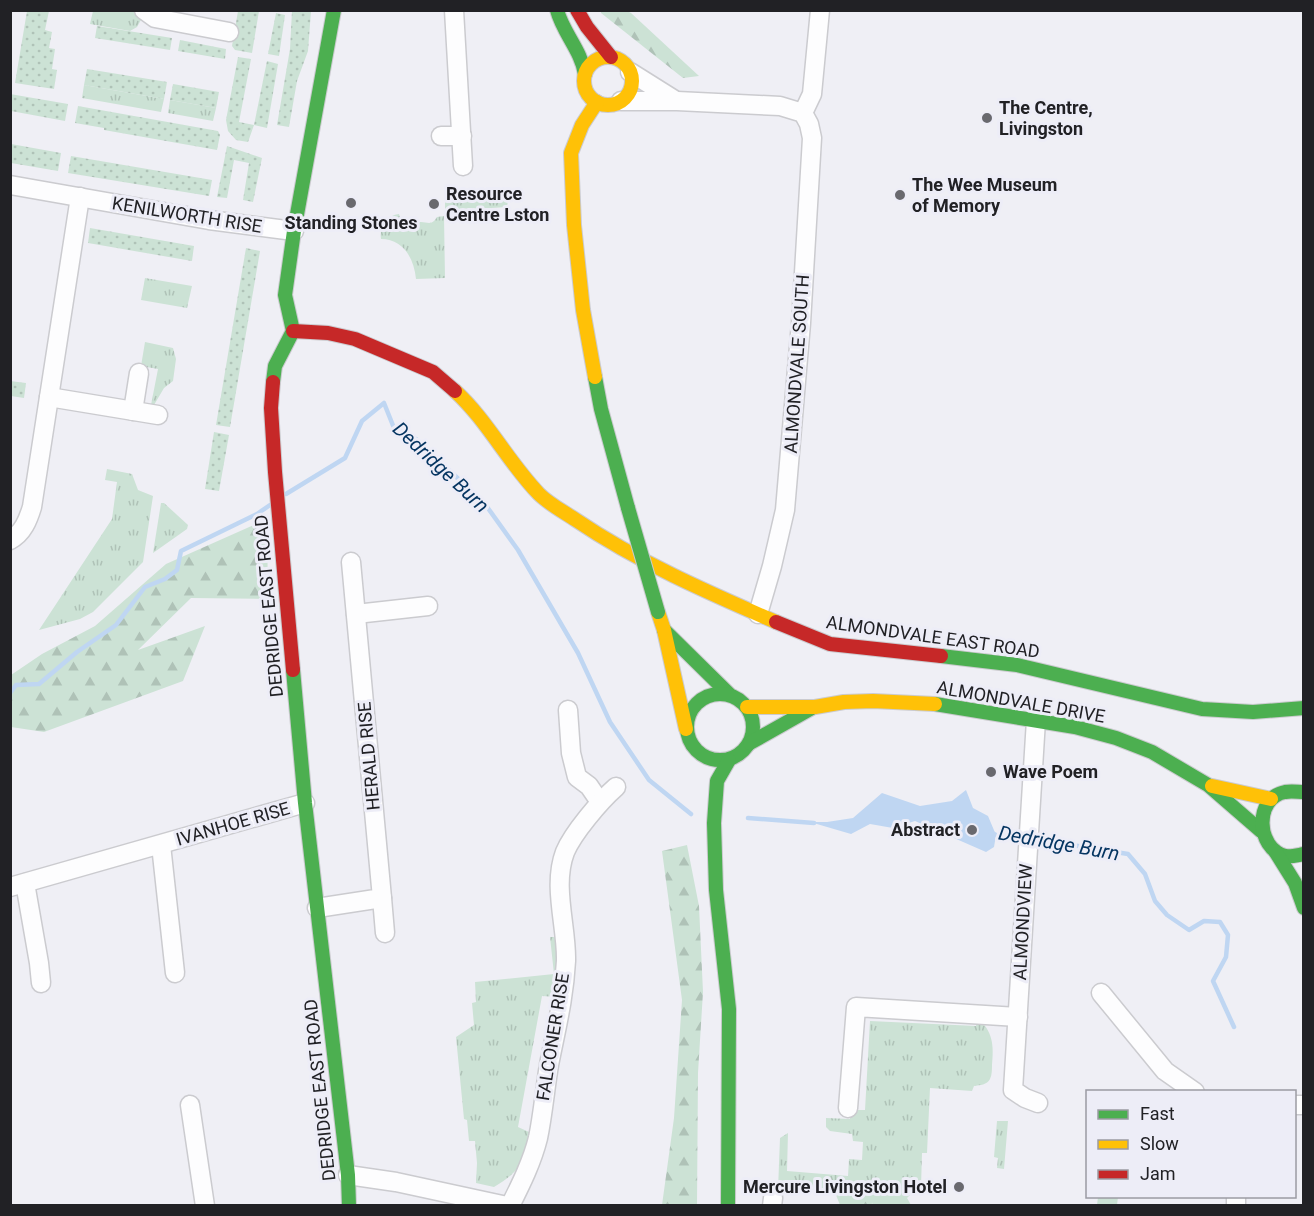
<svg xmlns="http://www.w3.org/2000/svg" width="1314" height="1216" font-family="Roboto,sans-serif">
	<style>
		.grass { fill: url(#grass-tufts) }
		.forest { fill: url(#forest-firs) }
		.garden { fill: url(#garden-dots) }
		.water { fill: #bfd6f2 }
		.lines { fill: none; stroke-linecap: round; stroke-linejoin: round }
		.stream { stroke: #bfd6f2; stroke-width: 4.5 }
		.street-casing { stroke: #cbcbcf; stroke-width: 21 }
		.fast-casing { stroke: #cbcbcf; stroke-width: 16 }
		.slow-casing { stroke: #cbcbcf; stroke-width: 16 }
		.jam-casing { stroke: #cbcbcf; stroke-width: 16 }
		.street { stroke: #fdfdfe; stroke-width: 18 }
		.fast { stroke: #4caf50; stroke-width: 14 }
		.slow { stroke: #ffc107; stroke-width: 14 }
		.jam { stroke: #c62828; stroke-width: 14 }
		.fast-bridge-casing { stroke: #cbcbcf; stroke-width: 16; stroke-linecap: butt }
		.fast-bridge { stroke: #4caf50; stroke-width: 14 }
		.poi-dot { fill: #69696e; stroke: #ededf7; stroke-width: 2 }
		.labels { text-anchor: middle; stroke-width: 6; stroke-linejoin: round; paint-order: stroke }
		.poi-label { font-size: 18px; font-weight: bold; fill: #212125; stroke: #ededf7; text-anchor: start }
		.street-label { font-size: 18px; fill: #212125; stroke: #ededf7 }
		.water-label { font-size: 20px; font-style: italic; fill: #053561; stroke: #ededf7 }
	</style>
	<defs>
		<pattern id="grass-tufts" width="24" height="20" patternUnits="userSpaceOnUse" patternTransform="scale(1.5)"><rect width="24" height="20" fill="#cce2d5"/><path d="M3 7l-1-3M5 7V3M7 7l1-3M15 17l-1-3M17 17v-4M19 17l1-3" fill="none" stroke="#afc2b7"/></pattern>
		<pattern id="forest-firs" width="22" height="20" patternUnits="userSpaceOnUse" patternTransform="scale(1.5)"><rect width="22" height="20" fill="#cce2d5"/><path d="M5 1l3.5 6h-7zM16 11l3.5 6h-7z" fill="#afc2b7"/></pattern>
		<pattern id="garden-dots" width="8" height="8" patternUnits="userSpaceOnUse" patternTransform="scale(1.5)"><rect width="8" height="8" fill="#cce2d5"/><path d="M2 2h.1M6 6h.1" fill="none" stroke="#afc2b7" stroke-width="1.8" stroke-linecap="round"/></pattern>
	</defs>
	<rect width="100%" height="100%" fill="#efeff5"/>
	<g class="grass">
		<path d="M93 11H133L142 18 137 27 130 31 90 24Z"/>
		<path d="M84 85 164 99 161 112 82 98Z"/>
		<path d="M170 100 216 108 213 121 168 113Z"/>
		<path d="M509 194 507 207 445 211V198Z"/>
		<path d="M399 214 402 225C408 224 413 222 419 222 427 221 431 227 437 217L444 216 445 278 416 279C414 258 403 239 381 239 379 227 387 215 399 214Z"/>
		<path d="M145 278 192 286 187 308 141 300Z"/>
		<path d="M145 342 173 348 176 359 173 381 164 388 154 405H151L158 369 141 366Z"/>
		<path d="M107 469 132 474 138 490 153 496 143 562 93 612 80 619 39 630 112 519 117 482 105 480Z"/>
		<path d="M161 503H164L188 525 187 529 153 553Z"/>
		<path d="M550 937H558L559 969 556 997 542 996 518 1127 529 1132C522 1164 523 1169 494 1187L476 1183 477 1163 475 1141H469L467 1120 464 1119 456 1037 474 1025 472 1003 476 1002 475 982 554 974Z"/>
		<path d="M977 1018C993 1030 994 1046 992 1065 992 1069 992 1075 990 1079 987 1085 980 1085 974 1086L972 1091 930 1088 927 1153H922L921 1187H912L911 1194 907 1198 911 1205H870L873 1203 843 1186 836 1190H778L780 1138 788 1133 787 1171 848 1176 849 1159 862 1160 863 1142 853 1141 852 1134 830 1131 826 1127V1118L850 1119V1110H865L870 1021 976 1026Z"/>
		<path d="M997 1121H1008L1004 1169 997 1168 998 1158 994 1157Z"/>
		<path d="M1098 1197H1118L1117 1205H1097Z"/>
	</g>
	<g class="forest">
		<path d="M601 11H627L631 13 699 76 683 78 601 13Z"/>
		<path d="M267 519 268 599 191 598 138 650 205 626 183 681 44 732 11 727V675L42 654 95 626 166 564Z"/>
		<path d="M687 845 699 906 703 992 698 1073 697 1205H662L674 1118 682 1000 662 851Z"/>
		<path d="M866 1185 873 1203 870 1205H840L836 1195 843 1186Z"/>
	</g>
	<g class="garden">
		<path d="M27 11H49L45 30 52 32 49 48 55 49 52 69 57 70 54 89 15 83Z"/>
		<path d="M238 11H259L252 53 235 50 232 46Z"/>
		<path d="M292 11H311L308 51 297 81 289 127 277 125 290 49Z"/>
		<path d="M276 13 285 15 279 56 268 54Z"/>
		<path d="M97 26 172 38 170 50 95 38Z"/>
		<path d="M180 40 226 49 225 59 178 51Z"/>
		<path d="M238 57 251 59 239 122 254 125 267 61 278 64 267 128 254 125 248 142 236 140 228 131 226 120Z"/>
		<path d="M87 69 167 82 164 99 84 85Z"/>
		<path d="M173 84 219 92 216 108 170 100Z"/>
		<path d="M10 94 68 104 65 121 11 111Z"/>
		<path d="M78 106 218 131 220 135 217 150 104 130V128L75 123Z"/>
		<path d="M11 144 61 153 58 171 11 163Z"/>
		<path d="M227 146 262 158 253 202 243 200 249 163 234 160 227 198 217 197Z"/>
		<path d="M71 156 212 180 209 196 68 173Z"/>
		<path d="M90 228 194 246 192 261 88 243Z"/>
		<path d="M246 248 260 251 230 427 216 425Z"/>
		<path d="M10 381 26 383 24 398 11 396Z"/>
		<path d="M214 432 229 435 219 491 205 489Z"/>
	</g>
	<path class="water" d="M966 790 973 808 988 816 996 835 994 847 986 852 915 821 893 828 870 824 851 834 810 822H827L853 818 882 793 920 806 952 801Z"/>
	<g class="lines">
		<g class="stream">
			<path d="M286 494 345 458 362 421 384 403 394 428 416 439 485 504 518 550 578 653 610 722 649 780 691 814"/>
			<path d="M10 693 16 685 39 684 77 652 116 625 145 587 165 579 177 570 181 551 257 514 270 505"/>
			<path d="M748 818 814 823"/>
			<path d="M990 832 996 835 1026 838"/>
			<path d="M1034 839 1128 854 1145 874 1155 901 1167 915 1189 930 1204 921 1220 922 1228 935 1226 957 1213 981 1234 1027"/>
		</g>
		<defs>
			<g id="street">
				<path d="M144 10 155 18 229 32"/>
				<path d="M454 10 463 166"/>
				<path d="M630 72 673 99"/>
				<path d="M621 101H677L780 106 803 113 809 124 812 138 801 323 785 510 772 566 758 614"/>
				<path d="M803 113 812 94 820 10"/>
				<path d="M441 136H462"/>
				<path d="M10 185 209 220 294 231"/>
				<path d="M49 397 158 415"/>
				<path d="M133 411 139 373"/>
				<path d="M10 540C23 533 28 520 32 507L80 197"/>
				<path d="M356 614 428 606"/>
				<path d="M568 710 571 753 577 777 589 786 600 802"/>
				<path d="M1036 720 1013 1090 1025 1098 1038 1103"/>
				<path d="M161 845 175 973"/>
				<path d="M25 883 39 963 41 983"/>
				<path d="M10 887 305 803"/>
				<path d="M382 898 385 933"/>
				<path d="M317 908 382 898 351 562"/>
				<path d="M1101 993 1165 1071 1195 1092"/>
				<path d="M190 1105 205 1206"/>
				<path d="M1294 1105H1304"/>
				<path d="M848 1108 856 1007 1018 1017"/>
				<path d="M348 1175 396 1182 507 1206"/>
				<path d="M1236 1196V1206"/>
				<path d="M510 1206C521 1184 532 1162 538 1138 543 1114 545 1089 549 1065 556 1029 564 999 566 961 567 927 552 886 565 852 573 833 600 801 616 787"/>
				<path d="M772 1206 773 1198"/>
			</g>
			<g id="fast">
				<path d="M557 10C563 33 581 50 585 74"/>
				<path d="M595 377 601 409 628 508"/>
				<path d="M273 382 275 366 293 331 285 295 294 231 334 10"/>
				<path d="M664 630 729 694"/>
				<path d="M941 656 1017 665 1202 709 1253 712 1304 708"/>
				<path d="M293 670 305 803 348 1175 349 1206"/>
				<circle cx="720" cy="727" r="33"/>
				<path d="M935 704 1075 727 1116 738 1152 752 1208 785 1261 831"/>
				<path d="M750 743 812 708"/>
				<path d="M1304 792C1298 792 1291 791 1285 792 1254 798 1256 848 1285 856 1291 857 1298 855 1304 854"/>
				<path d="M1275 851 1295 883 1304 908"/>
				<path d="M728 1206 729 1009 716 890 714 823 717 781 729 760"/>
			</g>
			<g id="slow">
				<circle cx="608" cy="81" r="24"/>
				<path d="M595 377 583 310 574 225 571 153 582 125 597 102"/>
				<path d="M455 391C487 420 508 462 539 494 549 504 564 512 576 520 638 562 707 592 776 622"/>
				<path d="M658 612 664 630 686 729"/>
				<path d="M747 707H815L844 702 873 701 935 704"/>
				<path d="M1212 786 1271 799"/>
			</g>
			<g id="jam">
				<path d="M577 10 587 27 611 57"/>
				<path d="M293 331 328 333 355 339 433 372 455 391"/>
				<path d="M273 382 271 408 275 472 293 670"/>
				<path d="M776 622 830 644 941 656"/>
			</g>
		</defs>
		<use href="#street" class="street-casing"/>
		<use href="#fast" class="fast-casing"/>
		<use href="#slow" class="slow-casing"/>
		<use href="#jam" class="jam-casing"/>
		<use href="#street" class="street"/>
		<use href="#fast" class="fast"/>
		<use href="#slow" class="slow"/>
		<use href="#jam" class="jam"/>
		<defs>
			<path id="fast-bridge" d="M628 508 658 612"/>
		</defs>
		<use href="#fast-bridge" class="fast-bridge-casing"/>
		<use href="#fast-bridge" class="fast-bridge"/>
	</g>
	<g class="poi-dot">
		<circle cx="987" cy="118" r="6"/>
		<circle cx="900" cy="195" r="6"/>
		<circle cx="351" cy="203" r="6"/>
		<circle cx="434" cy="204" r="6"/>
		<circle cx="991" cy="772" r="6"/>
		<circle cx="972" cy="830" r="6"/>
		<circle cx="959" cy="1187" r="6"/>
	</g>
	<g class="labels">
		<g class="poi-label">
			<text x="999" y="114">The Centre,<tspan x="999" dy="21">Livingston</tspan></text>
			<text x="912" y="191">The Wee Museum<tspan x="912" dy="21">of Memory</tspan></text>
			<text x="446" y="200">Resource<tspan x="446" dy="21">Centre Lston</tspan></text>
			<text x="351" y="229" text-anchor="middle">Standing Stones</text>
			<text x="1003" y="778">Wave Poem</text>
			<text x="960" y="836" text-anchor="end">Abstract</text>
			<text x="947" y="1193" text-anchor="end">Mercure Livingston Hotel</text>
		</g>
		<g class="street-label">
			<text transform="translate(187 215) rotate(9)" y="6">KENILWORTH RISE</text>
			<text transform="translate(797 364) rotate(-86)" y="6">ALMONDVALE SOUTH</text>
			<text transform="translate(269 606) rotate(-95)" y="6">DEDRIDGE EAST ROAD</text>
			<text transform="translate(933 637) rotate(8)" y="6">ALMONDVALE EAST ROAD</text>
			<text transform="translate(1021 702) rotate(10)" y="6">ALMONDVALE DRIVE</text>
			<text transform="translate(369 756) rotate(-95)" y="6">HERALD RISE</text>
			<text transform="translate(233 824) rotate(-16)" y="6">IVANHOE RISE</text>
			<text transform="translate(1023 922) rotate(-87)" y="6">ALMONDVIEW</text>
			<text transform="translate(553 1037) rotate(-81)" y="6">FALCONER RISE</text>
			<text transform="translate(320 1090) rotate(-96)" y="6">DEDRIDGE EAST ROAD</text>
		</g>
		<g class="water-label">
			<text transform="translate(441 467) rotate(43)" y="7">Dedridge Burn</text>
			<text transform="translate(1059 843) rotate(10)" y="7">Dedridge Burn</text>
		</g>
	</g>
	<rect width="1314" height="1216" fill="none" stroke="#212125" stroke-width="24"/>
	<rect x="1086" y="1090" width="210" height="108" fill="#ededf7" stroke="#9b9ba3" stroke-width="1.5"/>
	<rect x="1098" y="1110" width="30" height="9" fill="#4caf50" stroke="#9b9ba3" stroke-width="1.5"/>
	<text x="1140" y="1120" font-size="18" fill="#212125">Fast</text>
	<rect x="1098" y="1140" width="30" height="9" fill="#ffc107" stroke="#9b9ba3" stroke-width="1.5"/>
	<text x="1140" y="1150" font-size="18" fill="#212125">Slow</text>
	<rect x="1098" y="1170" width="30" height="9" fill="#c62828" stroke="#9b9ba3" stroke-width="1.5"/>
	<text x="1140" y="1180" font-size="18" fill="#212125">Jam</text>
</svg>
